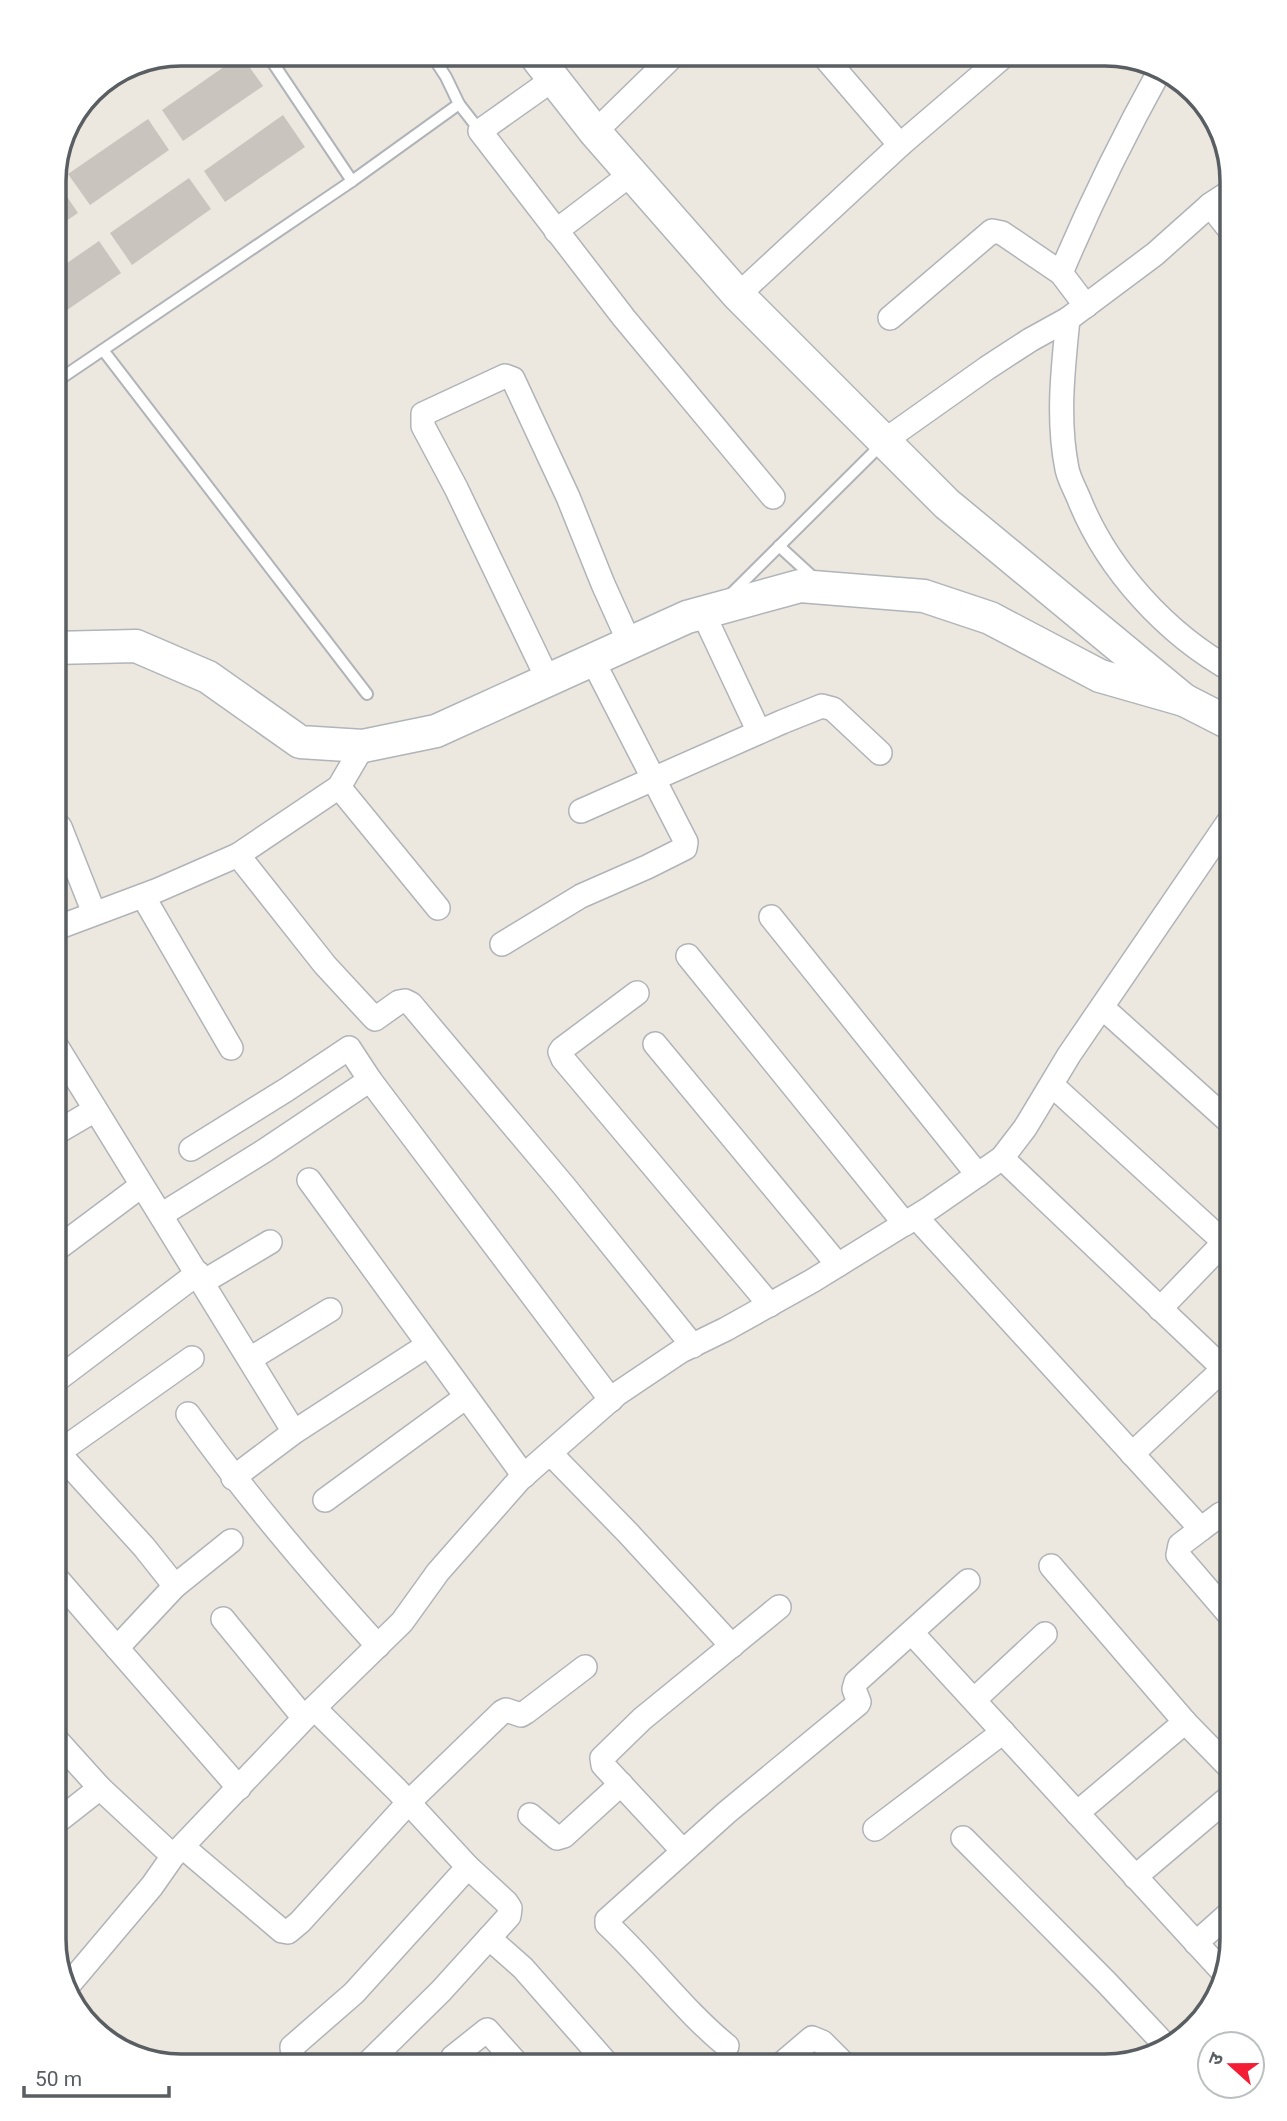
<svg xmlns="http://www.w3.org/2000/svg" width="1287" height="2121" font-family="Roboto,'Noto Sans Devanagari',sans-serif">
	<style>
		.building { fill: #c9c4be }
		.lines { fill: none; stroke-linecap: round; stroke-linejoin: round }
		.lane-casing { stroke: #b0b4b8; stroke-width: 14 }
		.street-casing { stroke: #b0b4b8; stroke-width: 26 }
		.secondary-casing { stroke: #afb5b8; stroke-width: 35 }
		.lane { stroke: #fff; stroke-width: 10 }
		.street { stroke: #fff; stroke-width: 23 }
		.secondary { stroke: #fff; stroke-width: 32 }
		.rim { fill: none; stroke: #585e61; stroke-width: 3.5 }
	</style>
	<rect width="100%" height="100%" fill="#ece7df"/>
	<g class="building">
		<path d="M241 55 263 86 183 141 162 110Z"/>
		<path d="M283 115 305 147 225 202 204 171Z"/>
		<path d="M148 119 169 150 90 205 68 174Z"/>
		<path d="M189 178 211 209 132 265 110 233Z"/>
		<path d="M55 179 78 213 54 229Z"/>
		<path d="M99 241 121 273 54 319V272Z"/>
	</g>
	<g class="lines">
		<defs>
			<g id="lane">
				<path d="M267 54 352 181"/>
				<path d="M459 104 480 131"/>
				<path d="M103 350 367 694"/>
				<path d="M54 383 352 181 459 104 446 77 431 54"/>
				<path d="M779 546 815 579"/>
				<path d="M730 595 883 443"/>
			</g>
			<g id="street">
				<path d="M822 54 900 145 1005 55"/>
				<path d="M552 80 480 131 624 318 773 497"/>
				<path d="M595 132 675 54"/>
				<path d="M1210 205 1233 234"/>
				<path d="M556 231 631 174"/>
				<path d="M738 295 900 145"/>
				<path d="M1086 306 1061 273C1090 204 1123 137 1160 70"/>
				<path d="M890 318 992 231 1002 233 1061 273"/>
				<path d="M884 441 987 368 1030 340 1068 319"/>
				<path d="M703 613 759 732"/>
				<path d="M1233 671C1166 634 1107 569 1079 499 1075 489 1069 479 1067 469 1057 420 1063 368 1068 319L1155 254 1210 205 1233 190"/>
				<path d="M549 682 456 488 423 426V414L505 376 513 379 568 497 603 584 630 644"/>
				<path d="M339 787 438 908"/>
				<path d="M581 811 782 722 822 706 833 709 880 753"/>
				<path d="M54 822 60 827 94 913"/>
				<path d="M238 855 325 965 375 1019 399 1002 405 1001 411 1004 564 1186 693 1346"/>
				<path d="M143 896 231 1048"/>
				<path d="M771 917 978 1175"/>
				<path d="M54 929 158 890 238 855 339 787 363 746"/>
				<path d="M502 944 581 896 647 867 685 848 686 842 593 661"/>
				<path d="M688 956 905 1224"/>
				<path d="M637 993 562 1049 560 1052 563 1059 770 1305"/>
				<path d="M1103 1008 1233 1125"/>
				<path d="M54 1042 294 1432"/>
				<path d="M655 1044 838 1265"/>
				<path d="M1052 1085 1224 1242"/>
				<path d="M54 1134 95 1110"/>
				<path d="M191 1149 286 1090 349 1048 370 1080"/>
				<path d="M1002 1158 1223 1368"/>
				<path d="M309 1180 524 1476"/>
				<path d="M161 1215 264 1151 370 1080 611 1400"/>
				<path d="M916 1217 1201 1529 1180 1545 1178 1555 1233 1619"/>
				<path d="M54 1251 141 1186"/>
				<path d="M203 1282 270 1242"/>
				<path d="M1160 1309 1233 1233"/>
				<path d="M250 1359 330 1310"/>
				<path d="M54 1382 198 1273"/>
				<path d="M188 1414C246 1496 310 1571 378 1646"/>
				<path d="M54 1448 144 1547 175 1586 117 1648 239 1788"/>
				<path d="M59 1452 192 1358"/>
				<path d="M550 1453 628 1533 732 1646"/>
				<path d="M1132 1454 1233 1360"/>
				<path d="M233 1478 294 1432 428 1345"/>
				<path d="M325 1500 466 1397"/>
				<path d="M1201 1529 1221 1514 1233 1519"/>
				<path d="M1051 1566 1185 1722 1233 1771"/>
				<path d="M54 1575 117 1648"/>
				<path d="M175 1586 231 1541"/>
				<path d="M223 1619 304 1718"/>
				<path d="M912 1633 1223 1972"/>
				<path d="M974 1700 1045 1634"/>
				<path d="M54 1737 100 1788 173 1856"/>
				<path d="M1077 1813 1185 1722"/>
				<path d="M530 1815 557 1838 564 1836 621 1784"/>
				<path d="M54 1824 100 1788"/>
				<path d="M875 1829 1003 1732"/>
				<path d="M963 1838 1107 1983 1168 2048"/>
				<path d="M183 1847 282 1931 288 1932 300 1922 409 1802 502 1712 506 1710 521 1715 526 1712 585 1667"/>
				<path d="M683 1851 603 1765 602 1758 642 1719 779 1607"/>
				<path d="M1135 1877 1233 1794"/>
				<path d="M489 1938 523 1968 610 2067"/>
				<path d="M1196 1943 1233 1910"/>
				<path d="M66 1988 152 1886 173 1856 314 1708 402 1622 438 1572 520 1479 617 1394 681 1351 726 1329 812 1281 930 1208 1002 1158 1025 1128 1069 1055 1233 815"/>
				<path d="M727 2046C683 2010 649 1963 607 1924V1920L726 1813 858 1704 859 1702 854 1689 856 1682 968 1581"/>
				<path d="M453 2057 487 2030 520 2067"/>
				<path d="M300 2067 293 2056 292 2047 354 1993 468 1867 397 1790 314 1708"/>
				<path d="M364 2067 441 1991 509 1916 510 1908 506 1902 468 1867"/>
				<path d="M778 2067 812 2038 822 2042 847 2067"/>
			</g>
			<g id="secondary">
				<path d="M534 54 595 132 738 295 947 504 1184 700 1233 725"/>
				<path d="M54 648 136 646 208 677 300 742 363 746 436 731 687 617 800 586 924 596 990 618 1100 676 1184 700"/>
			</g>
		</defs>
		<use href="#lane" class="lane-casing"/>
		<use href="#street" class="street-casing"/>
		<use href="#secondary" class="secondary-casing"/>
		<use href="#lane" class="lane"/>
		<use href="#street" class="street"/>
		<use href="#secondary" class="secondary"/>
	</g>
	<path d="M0 0H1287V2121H0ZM181 66H1105A115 115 0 0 1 1220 181V1939A115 115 0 0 1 1105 2054H181A115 115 0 0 1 66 1939V181A115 115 0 0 1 181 66Z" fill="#fff" fill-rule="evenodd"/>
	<path class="rim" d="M181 66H1105A115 115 0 0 1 1220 181V1939A115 115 0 0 1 1105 2054H181A115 115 0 0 1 66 1939V181A115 115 0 0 1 181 66Z"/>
	<g transform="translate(1231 2065) rotate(291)"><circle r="33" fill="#ffffff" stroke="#bcbfc0" stroke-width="2"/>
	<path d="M0-5L12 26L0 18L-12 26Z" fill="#f31e36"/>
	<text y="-10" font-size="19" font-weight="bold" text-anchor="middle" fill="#585e61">उ</text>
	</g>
	<path d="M24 2086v10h145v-10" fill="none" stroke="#585e61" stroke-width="3.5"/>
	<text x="35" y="2086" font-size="21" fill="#585e61" stroke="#ffffff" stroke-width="5" paint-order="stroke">50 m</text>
</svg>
